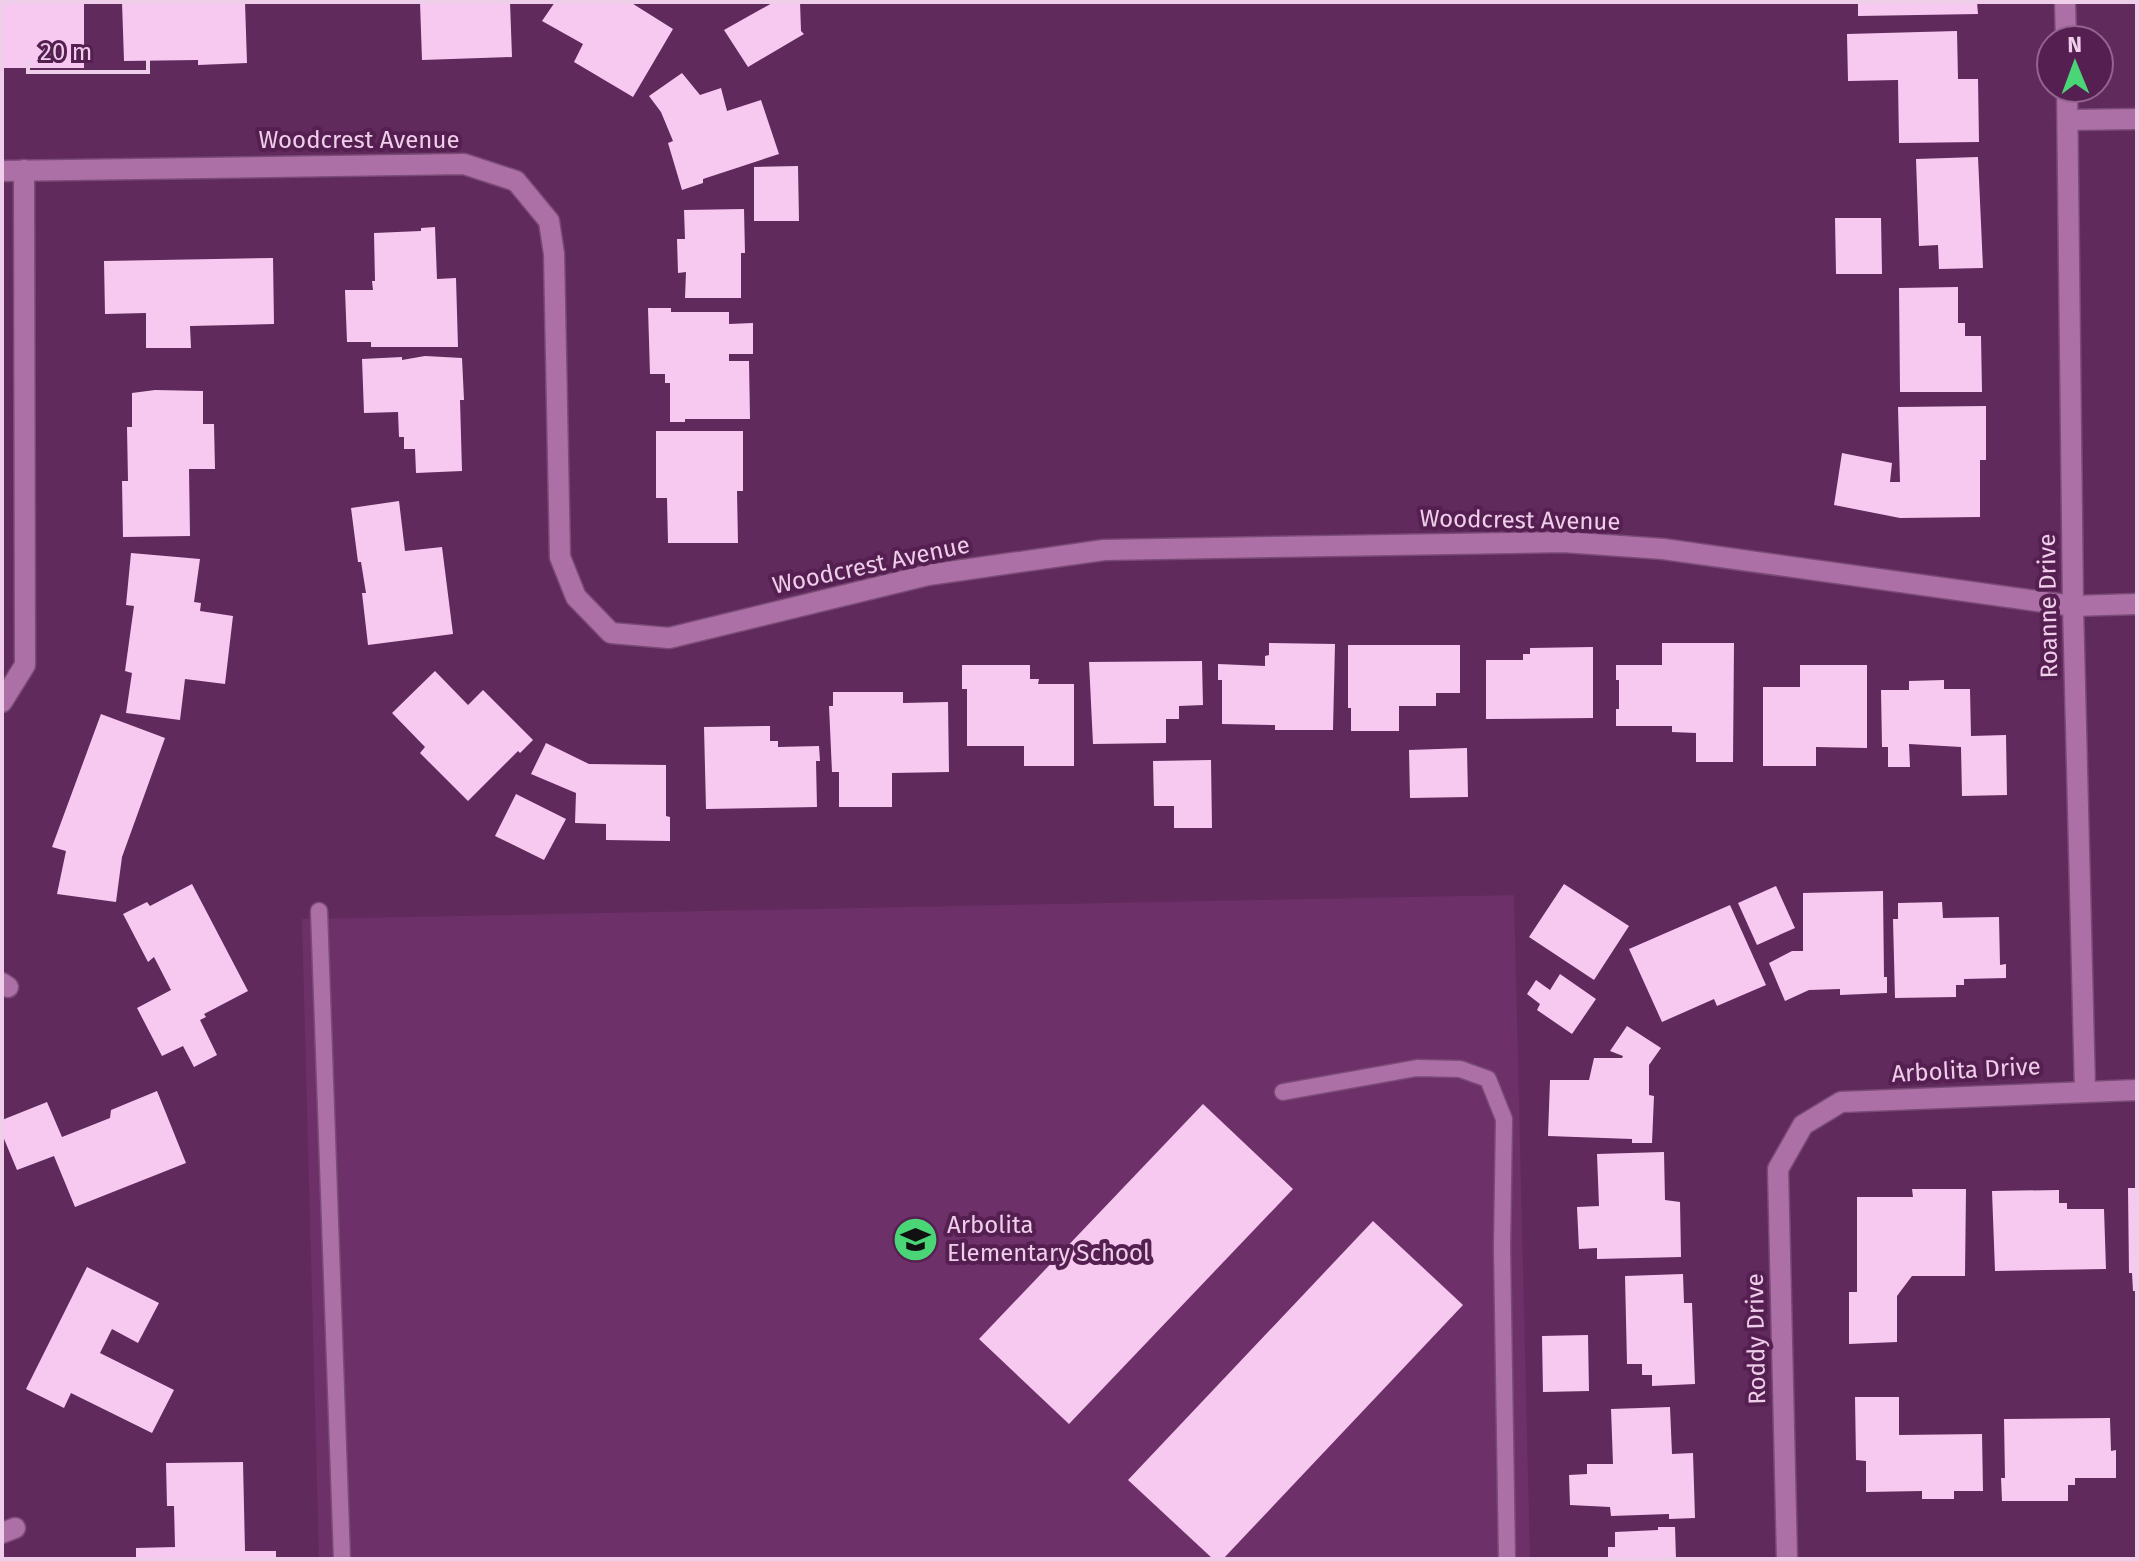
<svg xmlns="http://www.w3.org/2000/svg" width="2139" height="1561" font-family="'Fira Sans',sans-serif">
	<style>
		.built { fill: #6d3068 }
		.building { fill: #f7c9f1 }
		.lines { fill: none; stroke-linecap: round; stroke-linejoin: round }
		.lane-casing { stroke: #7a4b76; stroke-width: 19 }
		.street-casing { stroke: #7a4b76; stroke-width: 23 }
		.lane { stroke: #ac6fa6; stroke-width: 16 }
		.street { stroke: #ac6fa6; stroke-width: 20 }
		.labels { text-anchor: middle; stroke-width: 8; stroke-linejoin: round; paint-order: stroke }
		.street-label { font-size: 24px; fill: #efceea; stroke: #551f51 }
		.poi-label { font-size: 24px; fill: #efceea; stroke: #551f51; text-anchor: start }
	</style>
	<rect width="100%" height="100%" fill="#602a5c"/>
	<path class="built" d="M1514 895 1530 1559H319L302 919Z"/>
	<g class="building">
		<rect x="2" y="2" width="82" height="66"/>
		<path d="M122 2H245L247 63 198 65V60L124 61Z"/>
		<path d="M420 2H510L512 57 422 60Z"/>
		<path d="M555 2H630L673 29 633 97 574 62 583 44 542 21Z"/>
		<path d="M774 2H800L801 31 804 34 748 67 724 30Z"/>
		<path d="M1858 2H1977L1978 14 1858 16Z"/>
		<path d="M1957 31 1958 79H1978L1979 142 1899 143 1898 80 1848 81 1847 34Z"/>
		<path d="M682 73 700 95 721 88 727 111 761 100 779 154 703 179V183L682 190 668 143 673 141 661 112 649 96Z"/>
		<path d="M1978 157 1983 268 1939 269 1938 245 1919 246 1916 159Z"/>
		<path d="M798 166 799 221H754V167Z"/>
		<path d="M744 209 745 253H741V298H685L686 272 678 273 677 239H685L684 210Z"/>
		<path d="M1835 218H1881L1882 274H1836Z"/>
		<path d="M435 227 437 279 456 278 458 347H371V342H347L345 290H373L372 281H375L374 233 421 231V228Z"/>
		<path d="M273 258 274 324 190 326 191 348H146V313L105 314 104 261Z"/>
		<path d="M1958 287V323H1965V336H1981L1982 392H1900L1899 288Z"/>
		<path d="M648 308H671V312H729V324L753 323V354H729V361H749L750 419H685V422H670V383H665V374H650Z"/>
		<path d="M425 356 462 358 464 400H460L462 471 416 473 415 449H404V437H399L398 412 364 413 362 359 402 357V360Z"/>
		<path d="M155 390 203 391V424H214L215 469H189L190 536 123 537 122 481H128L127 427H132V393Z"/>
		<path d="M1986 406V460H1980V517L1900 518 1834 505 1842 453 1892 463 1890 482H1900L1898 407Z"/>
		<path d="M656 431H743V491H737L738 543H668L667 498H656Z"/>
		<path d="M399 501 405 551 442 547 453 634 368 645 362 593H366L361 562H358L351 508Z"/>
		<path d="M131 553 200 559 194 602 201 603 200 611 233 616 225 684 185 679 180 720 126 713 132 673 125 671 134 606 126 605Z"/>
		<path d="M1269 643 1335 644 1333 730H1275V725L1222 724V680H1218V664L1265 666V656L1269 655Z"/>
		<path d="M1662 643H1734L1733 762H1696V733L1672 732V726H1616V709H1619V680H1616V665H1662Z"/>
		<path d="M1348 645H1460V693H1436V706H1399V731H1351V708H1348Z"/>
		<path d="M1593 647V718L1486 719V660H1523V654H1530V648Z"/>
		<path d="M1202 661 1203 705 1179 706V719H1166V743L1093 744 1089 662Z"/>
		<path d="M962 665H1030V679H1039L1038 684H1074V766H1024V746H967V689H962Z"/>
		<path d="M1800 665H1867V748L1816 747V766H1763V687H1800Z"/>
		<path d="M435 671 468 705 483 690 533 740 520 753 518 751 468 801 420 753 425 747 392 713Z"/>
		<path d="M1944 680V689H1970L1971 736 2006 735 2007 795 1962 796 1961 747 1909 744 1910 767H1888V747H1882L1881 690H1909V681Z"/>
		<path d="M833 692H903V703L948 702 949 772 892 773V807H839V772H832L829 706H833Z"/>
		<path d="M101 714 165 738 122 857 116 902 57 894 66 851 52 847Z"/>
		<path d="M770 726V741H778V747L819 746 820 761H816L817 807 706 809 704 727Z"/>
		<path d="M546 743 589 764 666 765V816L670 817V841L606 840V824L575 823 576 793 531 774Z"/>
		<path d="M1467 748 1468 797 1410 798 1409 750Z"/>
		<path d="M1211 760 1212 828H1174V806H1154L1153 761Z"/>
		<path d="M516 794 566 819 544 860 495 836Z"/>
		<path d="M192 884 248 991 204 1014 206 1017 200 1020 217 1055 194 1067 183 1046 162 1056 137 1008 171 990 154 957 148 962 123 914 147 902 150 906Z"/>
		<path d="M1564 884 1629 926 1594 980 1529 937Z"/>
		<path d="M1776 886 1795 928 1757 945 1738 903Z"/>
		<path d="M1883 891 1884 977H1887V993L1840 995V989L1809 990 1785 1001 1769 963 1792 951H1803V893Z"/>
		<path d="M1942 902 1943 918 1999 917 2000 965 2006 964V978L1964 979V985H1956V997L1895 998 1893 919H1898V903Z"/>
		<path d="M1730 905 1766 985 1717 1006 1714 999 1662 1022 1629 949Z"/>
		<path d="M1560 974 1596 999 1572 1034 1537 1010 1540 1004 1527 994 1536 980 1550 990Z"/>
		<path d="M1627 1026 1661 1048 1649 1065V1095L1654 1096 1652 1143H1632V1139L1548 1136 1550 1080H1589L1594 1058H1622L1623 1056 1610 1051Z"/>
		<path d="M157 1091 186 1163 75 1207 54 1156 17 1170 2 1134V1120L47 1102 62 1137 110 1118 111 1110Z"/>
		<path d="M1203 1104 1293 1189 1069 1424 979 1339Z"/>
		<path d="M1664 1152 1665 1200 1680 1202 1681 1257 1597 1259V1248L1579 1249 1577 1207 1599 1206 1597 1154Z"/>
		<path d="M2128 1188H2137V1291H2133L2132 1273H2129Z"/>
		<path d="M1912 1189H1966L1965 1276H1912L1897 1296V1342L1849 1344V1292H1857V1197H1913Z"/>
		<path d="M2059 1190V1203H2067V1209H2104L2106 1269 1995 1271 1992 1191Z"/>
		<path d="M1373 1221 1463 1305 1223 1559H1213L1128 1480Z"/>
		<path d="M87 1267 159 1303 138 1343 112 1329 100 1353 174 1390 152 1433 71 1393 64 1408 26 1389Z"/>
		<path d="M1683 1274 1684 1303H1692L1695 1384 1652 1386V1375H1642V1364H1627L1625 1276Z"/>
		<path d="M1588 1335 1589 1391 1543 1392 1542 1336Z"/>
		<path d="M1855 1397H1899V1435L1982 1434 1983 1491H1954V1499H1922V1491L1866 1492V1461L1856 1460Z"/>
		<path d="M1670 1407 1672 1454 1693 1453 1695 1518 1669 1519V1514L1611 1516 1610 1507 1570 1505 1569 1475 1587 1474V1464H1613L1611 1409Z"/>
		<path d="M2110 1418 2111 1451 2116 1450V1478H2075V1485H2068V1501H2002L2001 1478H2005L2004 1419Z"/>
		<path d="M243 1462 245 1551H276V1559H136V1548L175 1547 174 1506H167L166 1463Z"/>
		<path d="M1658 1527H1675L1676 1559H1608V1547H1615V1532L1658 1530Z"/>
	</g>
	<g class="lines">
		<defs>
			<g id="lane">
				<path d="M319 911 342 1559"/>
				<path d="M1283 1092 1417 1068 1460 1069 1488 1079 1504 1119 1502 1248 1507 1559"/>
			</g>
			<g id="street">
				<path d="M2065 2 2066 40"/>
				<path d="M2067 88 2073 606 2085 1090"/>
				<path d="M2068 120 2137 119"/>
				<path d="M2 171 464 164 516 181 549 221 554 254 560 557 576 597 611 633 669 638 928 575 1104 550 1563 542 1663 549 2073 606 2137 604"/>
				<path d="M2 702 25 665 24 170"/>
				<path d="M2 983 8 987"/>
				<path d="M2 1533 15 1528"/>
				<path d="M1787 1559 1778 1169 1803 1125 1841 1102 2137 1090"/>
			</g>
		</defs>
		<use href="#lane" class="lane-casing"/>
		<use href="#street" class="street-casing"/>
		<use href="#lane" class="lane"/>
		<use href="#street" class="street"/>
	</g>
	<defs>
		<symbol id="school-disc" viewBox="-11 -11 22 22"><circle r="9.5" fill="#4ad677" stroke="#551f51"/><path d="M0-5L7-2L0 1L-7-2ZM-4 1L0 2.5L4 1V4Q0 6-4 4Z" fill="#111"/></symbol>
	</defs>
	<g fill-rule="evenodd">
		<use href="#school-disc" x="890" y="1214" width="51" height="51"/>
	</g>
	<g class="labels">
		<g class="street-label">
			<text x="359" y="148">Woodcrest Avenue</text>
			<text transform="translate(1520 520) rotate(1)" y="8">Woodcrest Avenue</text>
			<text transform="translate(871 565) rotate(-12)" y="8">Woodcrest Avenue</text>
			<text transform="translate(2048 606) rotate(-91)" y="8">Roanne Drive</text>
			<text transform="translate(1966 1070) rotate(-3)" y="8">Arbolita Drive</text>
			<text transform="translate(1756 1339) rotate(-91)" y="8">Roddy Drive</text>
		</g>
		<g class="poi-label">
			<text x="947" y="1233">Arbolita<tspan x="947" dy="28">Elementary School</tspan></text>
		</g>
	</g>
	<rect width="2139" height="1561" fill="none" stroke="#efceea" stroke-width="8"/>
	<g transform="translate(2075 64) rotate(359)"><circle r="38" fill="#551f51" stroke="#93658e" stroke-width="2"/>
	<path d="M0-6L14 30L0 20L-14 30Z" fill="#4ad677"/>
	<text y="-12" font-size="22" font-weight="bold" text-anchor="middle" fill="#efceea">N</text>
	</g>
	<path d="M28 60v12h120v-12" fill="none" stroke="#efceea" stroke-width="4"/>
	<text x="40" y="60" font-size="24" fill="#efceea" stroke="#551f51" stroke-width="6" paint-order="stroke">20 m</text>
</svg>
